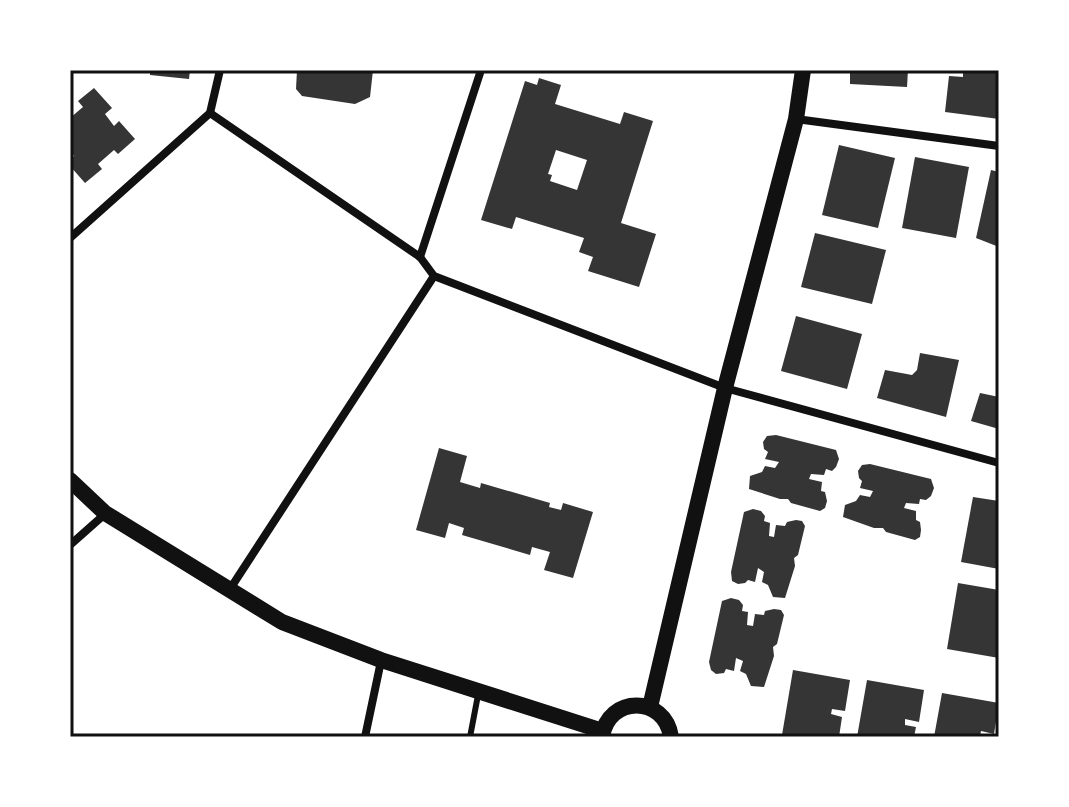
<svg xmlns="http://www.w3.org/2000/svg" width="1069" height="807" font-family="'PT Sans Narrow',sans-serif">
	<style>
		.building { fill: #353535; fill-rule: evenodd }
		.lines { fill: none; stroke-linecap: round; stroke-linejoin: round }
		.service { stroke: #111; stroke-width: 6 }
		.minor { stroke: #111; stroke-width: 8 }
		.secondary { stroke: #111; stroke-width: 16 }
		.neatline { fill: none; stroke: #111; stroke-width: 3 }
	</style>
	<rect width="100%" height="100%" fill="#fff"/>
	<g class="building">
		<path d="M150 70H190L189 79 150 75Z"/>
		<path d="M297 70H373L370 97 355 104 302 96 296 89Z"/>
		<path d="M850 70H908L907 87 850 84Z"/>
		<path d="M963 70H999V119L945 112 949 76 963 77Z"/>
		<path d="M539 78 561 85 555 104 620 124 624 112 653 121 621 223 656 234 639 287 588 271 593 257 579 252 584 238 516 217 512 229 481 220 525 81 537 85ZM556 150 587 160 577 190 550 181 552 175 548 174Z"/>
		<path d="M94 88 112 108 105 114 114 126 119 121 135 139 118 154 114 150 98 164 102 169 85 183 70 166V159L74 156 70 151V118L83 107 78 101Z"/>
		<path d="M839 145 895 158 878 228 822 215Z"/>
		<path d="M915 157 969 167 956 238 902 228Z"/>
		<path d="M991 170 999 172V247L976 238Z"/>
		<path d="M815 233 886 250 872 304 801 287Z"/>
		<path d="M796 316 862 334 847 389 781 371Z"/>
		<path d="M920 353 959 360 946 417 877 398 885 370 912 375 917 370Z"/>
		<path d="M980 393 999 397V429L971 421Z"/>
		<path d="M776 435 836 450 839 459 836 467 832 471 826 469 824 475 811 474 809 479 822 482 821 491 825 492 827 501 825 508 820 511 791 503 788 499H780L749 489 750 476 762 472 765 466 775 468 779 462 765 459 768 452 764 449 763 442 767 436Z"/>
		<path d="M439 448 467 456 460 482 480 488 481 483 550 503 549 507 561 510 563 503 593 512 573 578 544 570 550 552 532 547 530 555 462 535 464 528 449 523 445 538 416 530Z"/>
		<path d="M870 464 931 479 934 488 931 496 926 500 920 499 919 504 906 503 904 508 916 511V520L920 522 921 530 920 537 915 540 886 532 883 528H874L843 517 845 505 856 501 860 495 870 497 873 491 860 488 862 481 859 478 858 471 862 465Z"/>
		<path d="M973 497 999 501V569L961 562Z"/>
		<path d="M753 509 761 511 765 516 764 521 770 523 769 536 774 537 776 525 785 526 787 522 796 520 802 521 805 526 798 555 794 558 795 566 785 598 773 597 768 585 762 582 764 572 758 568 755 582 748 580 745 583 738 584 732 581 731 572 744 512Z"/>
		<path d="M958 583 999 590V622H997L996 628H999V658L947 649Z"/>
		<path d="M731 598 739 600 743 605 742 611 748 612 747 625 753 626 755 614 764 615 765 611 774 609 781 610 784 615 777 644 773 647 774 656 764 687 751 686 746 674 740 671 743 661 736 658 734 671 726 669 724 673 716 674 711 670 709 662 722 601Z"/>
		<path d="M793 670 850 680 845 711 832 709 831 714 842 717 839 737H792L782 735Z"/>
		<path d="M867 680 924 690 919 722 905 719V725L916 727 914 737H857Z"/>
		<path d="M942 693 999 703 994 734 981 731 980 737H934Z"/>
	</g>
	<g class="lines">
		<path class="service" d="M470 737 478 695"/>
		<g class="minor">
			<path d="M210 113 420 257 434 276 725 388 999 463"/>
			<path d="M796 119 999 146"/>
			<path d="M70 238 210 113 220 70"/>
			<path d="M420 257 481 70"/>
			<path d="M70 545 105 514"/>
			<path d="M230 589 434 276"/>
			<path d="M365 737 381 661"/>
		</g>
		<g class="secondary">
			<path d="M70 480 105 513 282 622 381 660 603 731"/>
			<path d="M650 707 725 388 796 119 803 70"/>
			<path d="M602 737C608 695 665 695 671 737"/>
		</g>
	</g>
	<rect width="1069" height="807" fill="none" stroke="#ffffff" stroke-width="144"/>
	<rect x="72" y="72" width="925" height="663" class="neatline"/>
</svg>
